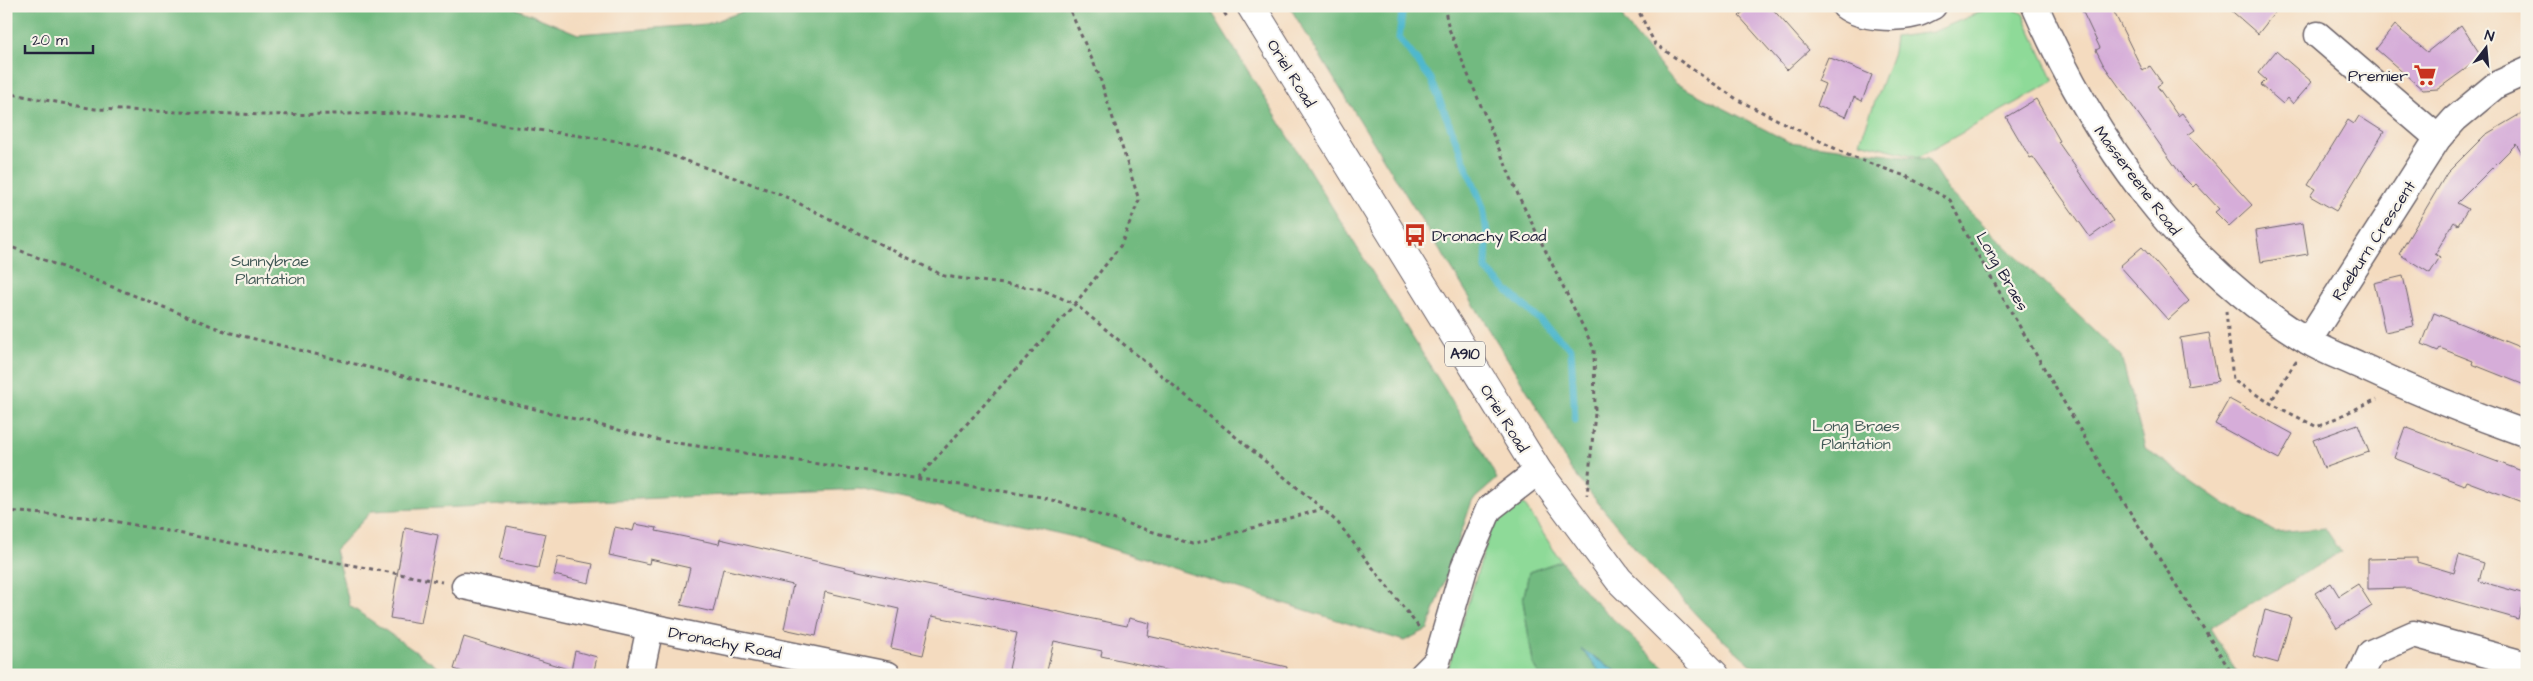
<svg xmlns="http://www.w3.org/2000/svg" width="2533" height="681" font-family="'Architects Daughter',sans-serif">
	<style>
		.green { fill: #8eda98; stroke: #587e6a }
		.forest { fill: #72ba80; stroke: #4a6e5e }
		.water { fill: #50b8cd; stroke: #396d84 }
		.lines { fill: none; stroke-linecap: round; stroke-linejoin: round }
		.stream { stroke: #50b8cd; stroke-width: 7 }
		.building { fill: #d6add9 }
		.minor-casing { stroke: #6c6369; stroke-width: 29 }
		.major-casing { stroke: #6c6369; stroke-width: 30 }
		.path { stroke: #6c6369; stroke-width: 3; stroke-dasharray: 4 4; stroke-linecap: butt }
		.minor { stroke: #fff; stroke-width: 26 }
		.major { stroke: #fff; stroke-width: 28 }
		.labels { text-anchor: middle; stroke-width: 4.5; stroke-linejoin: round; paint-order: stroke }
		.shield { fill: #f7f3e8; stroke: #62616f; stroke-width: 1 }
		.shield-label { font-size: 15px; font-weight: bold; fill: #22223b }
		.street-label { font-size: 16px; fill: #22223b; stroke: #f7f3e8 }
		.poi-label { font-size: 16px; fill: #22223b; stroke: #f7f3e8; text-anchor: end }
		.park-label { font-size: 16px; fill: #425957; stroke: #f7f3e8 }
	</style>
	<rect width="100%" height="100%" fill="#f7f3e8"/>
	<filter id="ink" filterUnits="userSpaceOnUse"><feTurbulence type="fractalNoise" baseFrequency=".02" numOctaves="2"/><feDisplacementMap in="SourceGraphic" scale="10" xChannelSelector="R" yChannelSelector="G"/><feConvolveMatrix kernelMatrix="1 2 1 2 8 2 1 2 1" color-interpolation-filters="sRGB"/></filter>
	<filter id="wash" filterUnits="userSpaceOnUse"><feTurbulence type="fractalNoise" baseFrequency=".0096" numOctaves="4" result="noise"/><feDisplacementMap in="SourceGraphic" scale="20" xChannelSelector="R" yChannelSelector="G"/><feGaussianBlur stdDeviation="1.12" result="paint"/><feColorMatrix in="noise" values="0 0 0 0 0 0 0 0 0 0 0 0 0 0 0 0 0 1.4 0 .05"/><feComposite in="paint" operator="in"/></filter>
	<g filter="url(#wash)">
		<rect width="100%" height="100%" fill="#f4dbbf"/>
		<g class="green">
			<path d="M1994 6H2010L2023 14 2054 81 1919 157 1860 142 1893 52 1895 37 1933 32Z"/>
			<path d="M1524 504 1561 561 1529 572 1523 601 1533 662 1539 675H1446L1496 512Z"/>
		</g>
		<g class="forest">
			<path d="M6 6H510L578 34 707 24 759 6H1208L1482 450 1497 479 1472 501 1428 629 1404 641 1070 536 859 489 372 511 335 550 350 606 449 675H6Z"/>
			<path d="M1289 6H1620L1624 21 1675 83 1789 142 1928 159 1949 192 2121 356 2145 448 2224 503 2275 532 2325 528 2341 552 2210 628 2239 675H1763L1703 622 1643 558 1569 467 1533 400Z"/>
			<path d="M1561 561 1591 598 1672 675H1622L1583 650 1603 675H1539L1533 662 1523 601 1529 572Z"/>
		</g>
		<path class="water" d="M1581 649 1622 675H1603Z"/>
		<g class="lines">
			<path class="stream" d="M1403 6 1399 38 1431 79 1483 207 1487 234 1486 269C1512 297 1543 322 1571 349L1575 420"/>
		</g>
		<g id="blocks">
			<g class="building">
				<path d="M1750 6H1770L1809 50 1787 70 1739 16Z"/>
				<path d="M2080 6H2111L2143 71 2150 66 2162 83 2157 86 2178 116 2182 113 2195 130 2188 135 2252 205 2229 226 2215 212 2219 209 2196 184 2193 187 2182 176 2103 64 2096 50 2100 48Z"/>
				<path d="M2226 6H2280L2258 34Z"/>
				<path d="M2395 25 2427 52 2461 25 2482 57 2438 89 2423 90 2376 49Z"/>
				<path d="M2276 51 2312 82 2293 104 2288 98 2283 104 2261 85 2266 80 2258 73Z"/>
				<path d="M1828 57 1872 75 1862 101 1854 97 1846 117 1817 106 1825 84 1818 81Z"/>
				<path d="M2036 99 2060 141 2058 142 2113 221 2090 237 2033 157 2030 158 2006 117Z"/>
				<path d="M2527 110V162L2516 144 2457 203 2468 209 2458 225 2454 222 2435 254 2440 257 2430 273 2399 254 2447 173 2485 135Z"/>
				<path d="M2359 116 2384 132 2336 211 2310 196 2315 189 2308 185 2348 120 2354 124Z"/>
				<path d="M2303 223 2308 254 2261 262 2256 231Z"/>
				<path d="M2142 247 2189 301 2168 320 2120 266Z"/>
				<path d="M2403 276 2414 326 2385 332 2374 283Z"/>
				<path d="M2434 313 2527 350V386L2472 364 2473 361 2440 348 2438 351 2422 344Z"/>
				<path d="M2209 333 2218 381 2188 386 2180 338Z"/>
				<path d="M2229 399 2293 434 2279 459 2215 424Z"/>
				<path d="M2358 424 2369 452 2324 468 2313 440Z"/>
				<path d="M2405 427 2527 473V504L2466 481 2464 485 2394 458Z"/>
				<path d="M635 524 657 528 656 531 719 544 720 539 863 572 1127 626 1129 618 1150 623 1148 636 1287 667 1286 675H1189L1101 656 1102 651 1054 641 1046 675H1035L1009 669 1017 633 932 616 923 655 891 648 899 609 825 592 816 636 784 629 793 585 723 569 713 612 681 605 690 568 650 559 649 564 609 555 615 527 633 531Z"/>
				<path d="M507 526 546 534 538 568 499 560Z"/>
				<path d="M405 528 438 535 421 623 390 618Z"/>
				<path d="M2459 555 2484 563 2479 581 2525 594 2518 619 2408 588 2368 589V559L2417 558V562L2454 573Z"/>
				<path d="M558 557 593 564 589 583 554 575Z"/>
				<path d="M2331 583 2339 596 2358 584 2372 606 2337 628 2315 593Z"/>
				<path d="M2265 610 2291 617 2278 663 2253 656Z"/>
				<path d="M464 637 571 670 575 651 597 657 593 675H472L454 669Z"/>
			</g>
		</g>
	</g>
	<g filter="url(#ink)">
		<use href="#blocks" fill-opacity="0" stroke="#6c6369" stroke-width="1"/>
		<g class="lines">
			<defs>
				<g id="minor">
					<path d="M1845 6C1861 18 1895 19 1915 14 1921 13 1927 9 1933 6"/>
					<path d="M2035 6C2093 139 2181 265 2308 341 2324 351 2342 357 2359 365 2414 391 2470 414 2527 434"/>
					<path d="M2318 35 2438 138"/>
					<path d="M2308 341 2438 138 2455 119 2496 85 2527 71"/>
					<path d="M465 586 650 627 888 675"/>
					<path d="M640 675 650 627"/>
					<path d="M1423 675 1437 661 1465 565 1489 509 1538 471"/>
					<path d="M2361 675 2371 653 2414 634 2527 665"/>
				</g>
				<path id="major" d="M1251 6 1538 471 1619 580 1715 675"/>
			</defs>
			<use href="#minor" class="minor-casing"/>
			<use href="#major" class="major-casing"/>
			<g class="path">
				<path d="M1220 6 1227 17"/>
				<path d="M1444 6 1449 29 1519 197 1594 349 1595 413 1587 495"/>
				<path d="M1636 6 1655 44 1738 100 1852 157 1908 177 1950 200 1972 245 2106 474 2233 675"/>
				<path d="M6 93 95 109 263 115 415 113 639 144 780 194 944 276 1040 289 1075 304 1121 245 1139 200 1099 75 1068 6"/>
				<path d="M6 245 227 332 663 441 1042 497 1192 544 1323 509"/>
				<path d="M2226 311 2233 380 2270 403"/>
				<path d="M2296 361 2270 403 2317 427 2377 399"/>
				<path d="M918 478 1075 304 1323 509 1338 523 1421 630"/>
				<path d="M6 511 97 518 442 582"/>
			</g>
			<use href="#minor" class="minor"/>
			<use href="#major" class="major"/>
		</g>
	</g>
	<defs>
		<symbol id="supermarket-bare" viewBox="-9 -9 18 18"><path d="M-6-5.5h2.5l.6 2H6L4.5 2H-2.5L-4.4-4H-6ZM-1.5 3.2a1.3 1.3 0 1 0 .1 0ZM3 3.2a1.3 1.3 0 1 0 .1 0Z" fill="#c8321e" stroke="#f7f3e8" stroke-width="2.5" paint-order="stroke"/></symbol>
		<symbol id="bus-bare" viewBox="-9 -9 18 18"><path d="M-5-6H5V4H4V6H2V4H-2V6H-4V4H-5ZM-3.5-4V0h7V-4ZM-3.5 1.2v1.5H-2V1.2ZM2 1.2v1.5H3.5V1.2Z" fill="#c8321e" stroke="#f7f3e8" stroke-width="2.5" paint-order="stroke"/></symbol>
	</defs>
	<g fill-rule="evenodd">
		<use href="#supermarket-bare" x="2409" y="59" width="32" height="32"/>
		<use href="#bus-bare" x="1399" y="219" width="32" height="32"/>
	</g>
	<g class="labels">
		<rect class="shield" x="1445" y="341.5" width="40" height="25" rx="4"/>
		<g class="shield-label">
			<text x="1465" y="359">A910</text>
		</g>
		<g class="street-label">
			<text transform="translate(1292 73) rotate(58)" y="6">Oriel Road</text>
			<text transform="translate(2138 180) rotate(53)" y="6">Massereene Road</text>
			<text transform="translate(2373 240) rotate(-57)" y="6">Raeburn Crescent</text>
			<text transform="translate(2003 271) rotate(60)" y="6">Long Braes</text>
			<text transform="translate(1505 418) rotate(58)" y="6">Oriel Road</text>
			<text transform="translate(725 642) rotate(11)" y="6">Dronachy Road</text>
		</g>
		<g class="poi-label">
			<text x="2408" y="81">Premier</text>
			<text x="1432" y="241" text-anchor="start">Dronachy Road</text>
		</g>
		<g class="park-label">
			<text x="270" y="266">Sunnybrae<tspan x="270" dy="18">Plantation</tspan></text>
			<text x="1856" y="431">Long Braes<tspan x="1856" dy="18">Plantation</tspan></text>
		</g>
	</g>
	<rect width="2533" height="681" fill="none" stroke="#f7f3e8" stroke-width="25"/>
	<g transform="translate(2486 48) rotate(16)" stroke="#f7f3e8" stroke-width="4" paint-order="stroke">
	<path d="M0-4L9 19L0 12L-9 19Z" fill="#22223b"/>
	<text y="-8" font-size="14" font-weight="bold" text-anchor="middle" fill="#22223b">N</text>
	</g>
	<path d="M25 45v8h68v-8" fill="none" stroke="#22223b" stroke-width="2.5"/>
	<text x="32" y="45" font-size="15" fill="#22223b" stroke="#f7f3e8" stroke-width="4" paint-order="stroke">20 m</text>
</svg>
